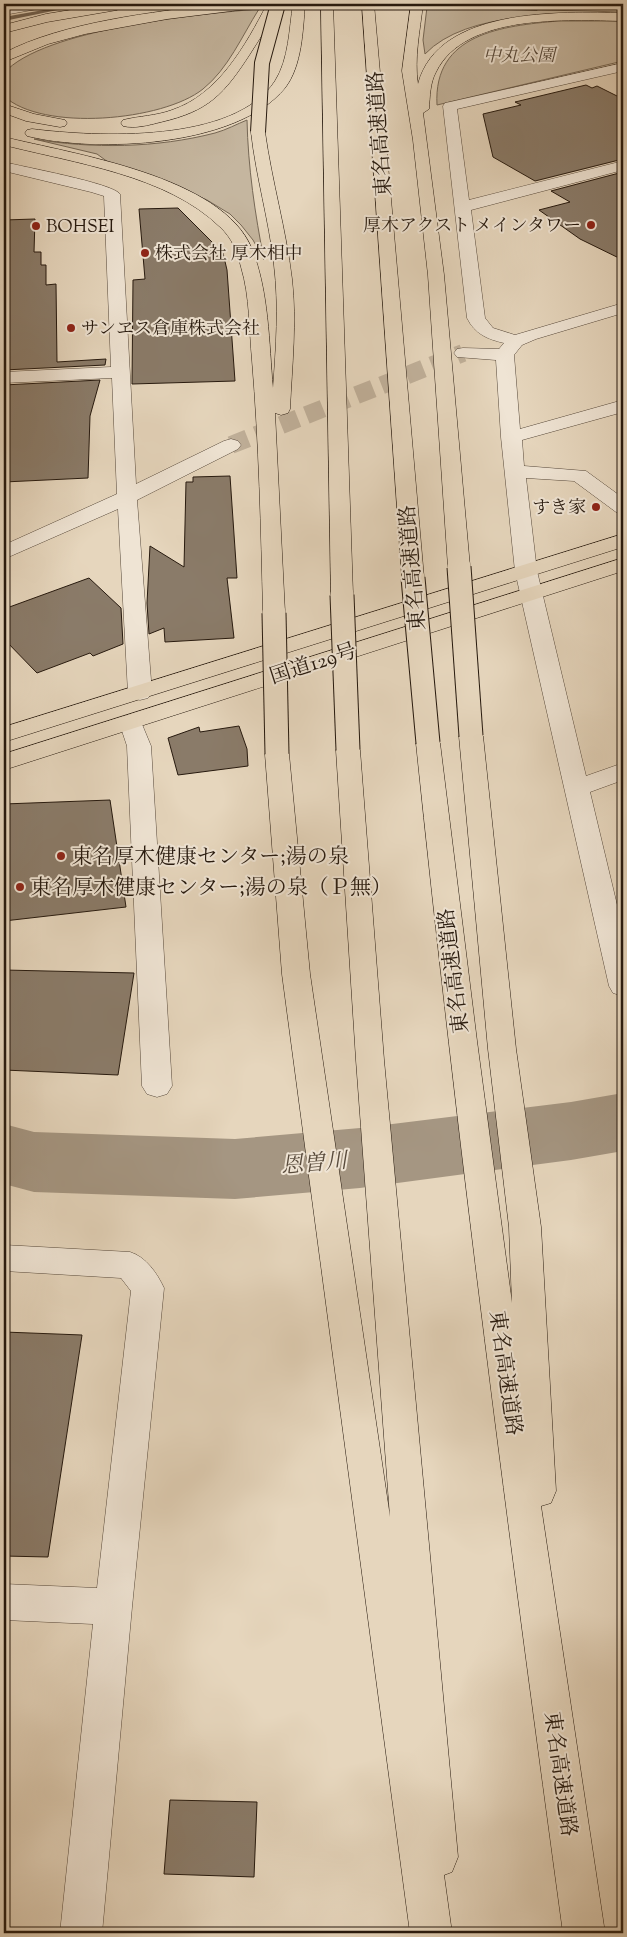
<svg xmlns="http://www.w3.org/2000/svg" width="627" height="1937" font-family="'Sorts Mill Goudy','Noto Serif JP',serif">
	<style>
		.green { fill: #c5b69f; stroke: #766856 }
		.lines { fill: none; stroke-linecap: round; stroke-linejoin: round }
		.stream { fill: #726454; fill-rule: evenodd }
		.river { fill: #a59682; fill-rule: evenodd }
		.building { fill: #8a7b69; stroke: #26190e }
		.minor-tunnel { stroke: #c0b09a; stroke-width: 18; stroke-dasharray: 18 9; stroke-linecap: butt }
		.minor-casing { stroke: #56483a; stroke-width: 1 }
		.highway-casing { stroke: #26190e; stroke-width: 1 }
		.minor { fill: #efe4d4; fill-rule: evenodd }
		.highway { fill: #e6d6bd; fill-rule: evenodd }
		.highway-bridge-far1-casing { stroke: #26190e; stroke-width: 16; stroke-linecap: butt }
		.highway-bridge-casing { stroke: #26190e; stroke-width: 25; stroke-linecap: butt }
		.highway-bridge-far1 { stroke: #e6d6bd; stroke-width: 14 }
		.highway-bridge { stroke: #e6d6bd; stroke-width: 23 }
		.poi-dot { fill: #8f2418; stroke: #efe4d4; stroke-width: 2 }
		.labels { text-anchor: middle; stroke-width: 4; stroke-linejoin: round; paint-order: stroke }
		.far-park-label { font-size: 18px; font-style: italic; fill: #56483a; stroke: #efe4d4 }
		.far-poi-label { font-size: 18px; fill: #26190e; stroke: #efe4d4; text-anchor: start }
		.street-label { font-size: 21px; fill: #26190e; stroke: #efe4d4 }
		.poi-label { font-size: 21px; fill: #26190e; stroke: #efe4d4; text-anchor: start }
		.water-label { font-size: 22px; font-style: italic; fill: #594b3c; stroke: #efe4d4 }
	</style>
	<rect width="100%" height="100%" fill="#e6d6bd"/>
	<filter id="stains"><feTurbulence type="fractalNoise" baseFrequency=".004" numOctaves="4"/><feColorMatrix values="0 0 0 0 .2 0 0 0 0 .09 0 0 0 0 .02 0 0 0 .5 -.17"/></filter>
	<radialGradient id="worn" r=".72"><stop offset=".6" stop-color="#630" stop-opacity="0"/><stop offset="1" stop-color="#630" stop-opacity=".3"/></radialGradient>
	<g class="green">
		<path d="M427 7 623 12V15C565 14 467 10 425 54L423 40Z"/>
		<path d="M259 9C242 36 228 69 203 89 163 121 42 132 4 96V73C43 29 200 14 259 9Z"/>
		<path d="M558 21H623V61L437 105C433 33 503 26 558 21Z"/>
		<path d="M247 120C248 167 255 214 264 260L253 240 241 225 230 214 207 200 151 176 108 162 97 154 34 139C92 149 157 148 215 133 226 130 237 124 247 120Z"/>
	</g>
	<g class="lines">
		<path class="stream" d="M77 4H87L4 21V17Z"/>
		<path class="river" d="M623 1093V1151L571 1160 360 1188 235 1199 34 1192 4 1184V1124L34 1132 235 1139 360 1128 571 1102Z"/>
	</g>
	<g class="building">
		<path d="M586 85 592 88 597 86 623 99V159L535 181 493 157 483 114 521 105 515 102Z"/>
		<path d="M623 172V260L580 239 539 210 570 202 551 191Z"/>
		<path d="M178 208 223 253 227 270 235 381 132 384 133 280 145 279 139 209Z"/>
		<path d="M35 219 34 252H41V265H46V285L56 284 57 362 106 359 105 365 4 370V220Z"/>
		<path d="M100 380 90 416 88 478 4 482V385Z"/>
		<path d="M230 476 237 578H227L234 638 165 642 164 628 149 634 147 603 150 546 184 567 186 482H193V477Z"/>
		<path d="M89 578 121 608 123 644 93 656 90 653 37 673 4 639V609Z"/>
		<path d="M239 726 247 749 248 766 178 775 168 738 199 727 200 732Z"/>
		<path d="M110 800 126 907 4 921V804Z"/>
		<path d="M4 970 134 973 118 1075 4 1070Z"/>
		<path d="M4 1332 82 1335 48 1557 4 1556Z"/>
		<path d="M170 1800 257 1802 254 1877 164 1874Z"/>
	</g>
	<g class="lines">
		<path class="minor-tunnel" d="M231 445 463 353"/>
		<defs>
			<g id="minor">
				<path d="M23 4H49L43 8 4 15V7Z"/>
				<path d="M623 63V71L457 109 469 200 623 161V170L471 210 485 318 493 328 515 335 623 303V313L536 339 522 345 514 355 520 429 623 400V412L522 440 524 466 586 471 623 498V514L616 512 574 481 526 478 537 571 586 776 623 763V780L590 792 623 930V996L613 993 609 986 515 571 501 437 496 360 457 357 454 353 457 349 463 348 499 349 504 343C487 339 475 334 467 318L443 106 445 103 450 102Z"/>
				<path d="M4 162C23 167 112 183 120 194L136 484 224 441 231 439 238 441 241 445 238 449 137 500 152 693 148 698 140 700 132 698 128 693 118 509 4 559V545L117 494 112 378 4 383V372L111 367 104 196 91 192 4 171Z"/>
				<path d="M131 715 139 717 151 746 172 1086 167 1094 157 1097 147 1094 142 1086 127 746 119 722 123 717Z"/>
				<path d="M4 1245 130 1252C146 1257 157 1273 164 1288L132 1607 102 1933H60L93 1624 4 1620V1584L97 1588 131 1291 121 1278 4 1271Z"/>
			</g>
			<g id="highway">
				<path d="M108 4H122L123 6 117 10 47 22 4 33V25L46 14Z"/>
				<path d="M220 4H261L255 8 167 19 85 34 48 44 4 62V53C63 22 154 12 220 4Z"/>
				<path d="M267 4H279C271 22 260 38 250 54 224 94 209 111 161 122 149 125 135 129 123 126L121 123 123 120C139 116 156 116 172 110 218 95 246 45 267 4Z"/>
				<path d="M293 4H305C303 30 302 66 285 88 237 147 97 153 27 136L25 133 27 130 32 129C97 137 234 144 275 81 289 59 289 29 293 4Z"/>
				<path d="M321 4H333L353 595 350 600 342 602 334 600 331 595Z"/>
				<path d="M362 4H374L424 578 421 583 413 584 405 583 402 578Z"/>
				<path d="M411 4H423C420 31 414 58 418 84 438 7 561 12 623 13V21C569 20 465 13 436 72 430 83 430 96 429 109L423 113 444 275 470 567 467 572 459 573 451 572 448 567 428 275 413 140 402 71Z"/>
				<path d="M425 4H542L543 6 537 10 431 8 427 7Z"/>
				<path d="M4 104 34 114 65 120 67 123 65 126 60 127 26 121 4 113Z"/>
				<path d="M258 128 263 129 265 132C272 182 286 229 292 279 297 322 292 366 290 409L288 413 281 415 275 413 285 613 282 618 274 620 266 618 263 613C261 529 259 444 252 360 249 329 250 297 241 267 237 251 232 238 220 227 167 175 74 163 4 145V137C73 154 223 176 252 249 269 292 269 343 273 388 276 347 279 306 274 265 269 220 256 177 251 132L253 129Z"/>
				<path d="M623 534V547L4 742V727Z"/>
				<path d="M623 558V571L4 770V754Z"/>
				<path d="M471 729 479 731 483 736 516 1049 541 1227 556 1491 551 1503 541 1506 605 1933H563C509 1537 457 1141 416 743L420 738 428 736 436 738 440 743 477 1041 512 1303 509 1227 488 1049 459 736 463 731Z"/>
				<path d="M348 743 357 745 360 750 384 1060 458 1857 452 1872 444 1875 452 1933H410L282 974 265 754 268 749 277 746 286 749 289 754 310 974 390 1517 356 1060 336 750 339 745Z"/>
			</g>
		</defs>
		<use href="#minor" class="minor-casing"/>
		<use href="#highway" class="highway-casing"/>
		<use href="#minor" class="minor"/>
		<use href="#highway" class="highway"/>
		<defs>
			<path id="highway-bridge-far1" d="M258 132 262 63 278 4"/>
			<g id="highway-bridge">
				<path d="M459 567 471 736"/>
				<path d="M413 578 428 743"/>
				<path d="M342 595 348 750"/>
				<path d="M274 613 277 754"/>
			</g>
		</defs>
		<use href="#highway-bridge-far1" class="highway-bridge-far1-casing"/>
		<use href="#highway-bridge" class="highway-bridge-casing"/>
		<use href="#highway-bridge-far1" class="highway-bridge-far1"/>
		<use href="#highway-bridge" class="highway-bridge"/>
	</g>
	<g class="poi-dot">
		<circle cx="591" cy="225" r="5"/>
		<circle cx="36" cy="226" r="5"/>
		<circle cx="145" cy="253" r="5"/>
		<circle cx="71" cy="328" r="5"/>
		<circle cx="596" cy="507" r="5"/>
		<circle cx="61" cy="856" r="5"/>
		<circle cx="20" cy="887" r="5"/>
	</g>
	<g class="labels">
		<g class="far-park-label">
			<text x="519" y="61">中丸公園</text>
		</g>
		<g class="far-poi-label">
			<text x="581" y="231" text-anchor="end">厚木アクスト メインタワー</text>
			<text x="46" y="232">BOHSEI</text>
			<text x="155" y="259">株式会社 厚木相中</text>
			<text x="81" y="334">サンヱス倉庫株式会社</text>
			<text x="586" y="513" text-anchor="end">すき家</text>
		</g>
		<g class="street-label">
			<text transform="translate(379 134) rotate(-94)" y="7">東名高速道路</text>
			<text transform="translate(412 568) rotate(-95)" y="7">東名高速道路</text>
			<text transform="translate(313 663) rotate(-18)" y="7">国道129号</text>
			<text transform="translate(453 971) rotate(-97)" y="7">東名高速道路</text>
			<text transform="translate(506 1373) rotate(82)" y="7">東名高速道路</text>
			<text transform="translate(561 1774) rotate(82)" y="7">東名高速道路</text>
		</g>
		<g class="poi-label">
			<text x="71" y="863">東名厚木健康センター;湯の泉</text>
			<text x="30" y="894">東名厚木健康センター;湯の泉（Ｐ無）</text>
		</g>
		<g class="water-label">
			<text transform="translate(314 1162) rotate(-5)" y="8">恩曽川</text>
		</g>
	</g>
	<rect width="627" height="1937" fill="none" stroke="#e6d6bd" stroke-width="20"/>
	<rect x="5" y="5" width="617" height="1927" fill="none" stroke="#26190e" stroke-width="2.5"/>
	<rect x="10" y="10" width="607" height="1917" fill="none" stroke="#26190e"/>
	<rect width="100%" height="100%" filter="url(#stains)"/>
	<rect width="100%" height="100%" fill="url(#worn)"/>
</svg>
